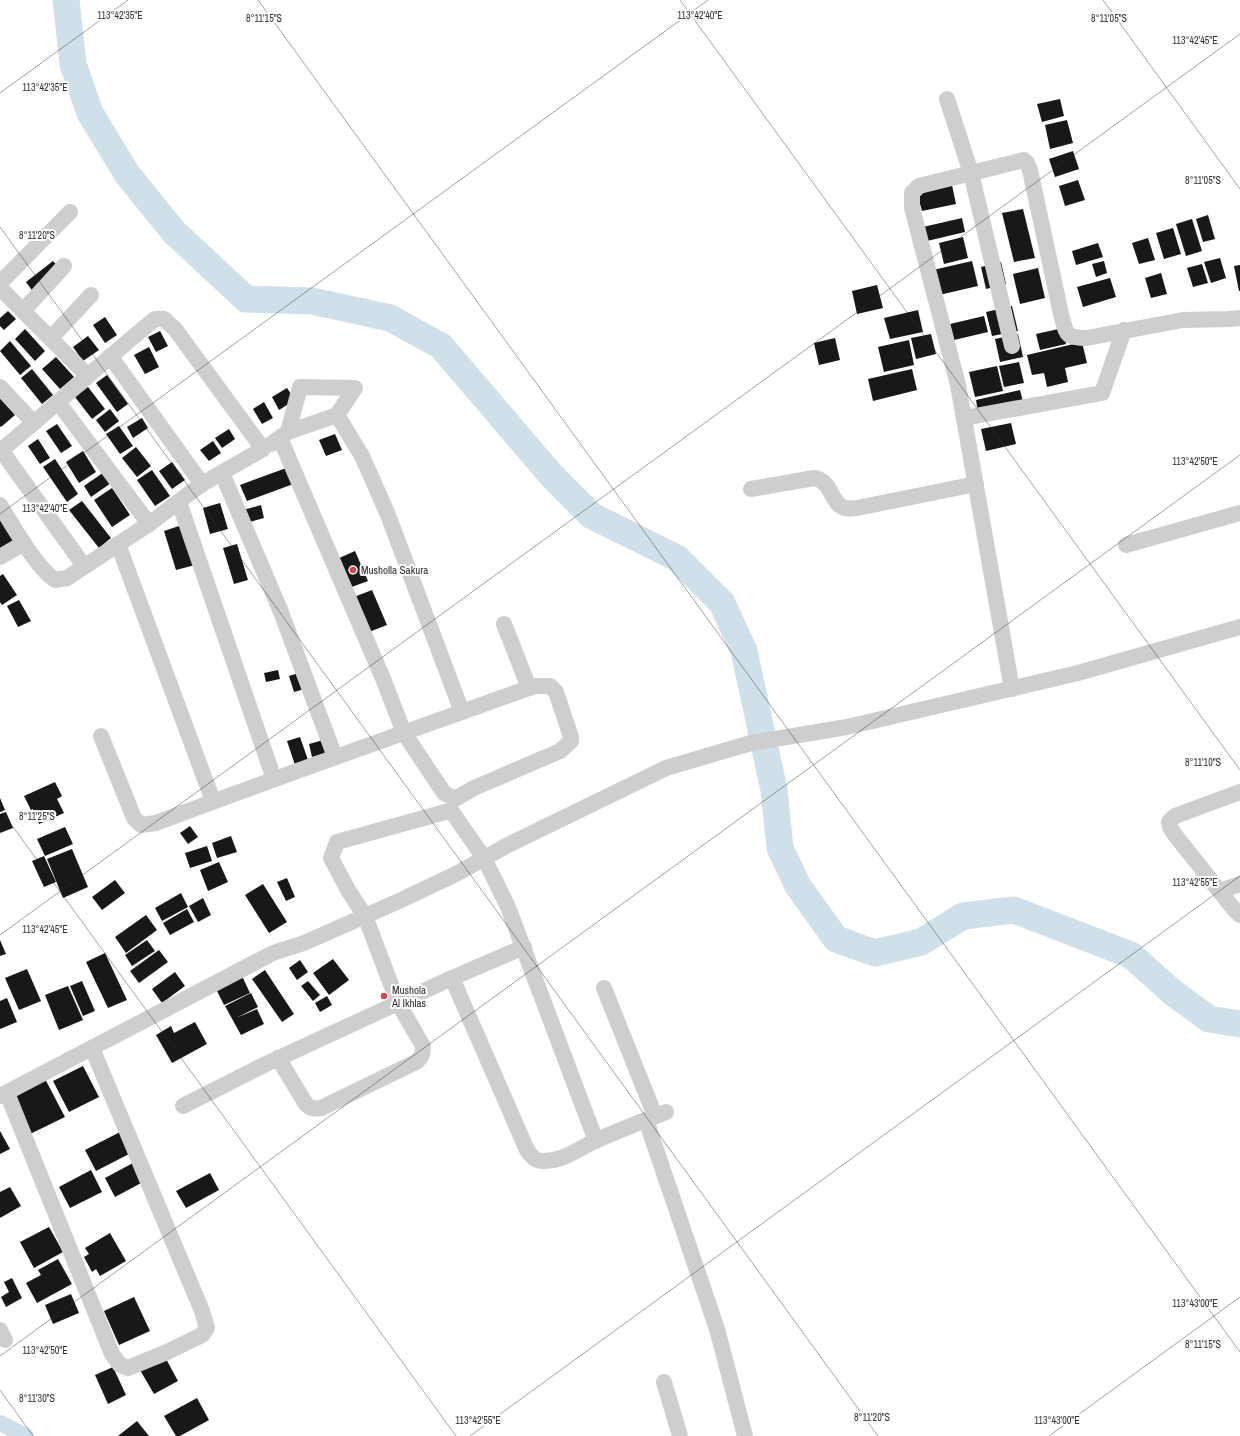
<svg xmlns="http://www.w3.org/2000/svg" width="1240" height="1436" font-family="'Archivo Narrow',sans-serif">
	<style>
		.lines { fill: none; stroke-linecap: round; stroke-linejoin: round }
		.canal { stroke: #cfe0ea; stroke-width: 16 }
		.river { stroke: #cfe0ea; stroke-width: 27 }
		.building { fill: #181818 }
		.street { stroke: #cecece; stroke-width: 16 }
		.ticks { fill: none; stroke: #313131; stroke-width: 1; stroke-opacity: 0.45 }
		.poi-dot { fill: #d84351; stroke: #fff; stroke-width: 1.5 }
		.labels { text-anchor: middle; stroke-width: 4; stroke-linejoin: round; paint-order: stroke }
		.poi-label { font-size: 11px; fill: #313131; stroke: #fff; text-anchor: start }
		.ticks-label { font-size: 10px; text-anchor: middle; fill: #313131; stroke: #fff; stroke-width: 4; stroke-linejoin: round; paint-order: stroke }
	</style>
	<rect width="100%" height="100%" fill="#fff"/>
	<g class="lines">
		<path class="canal" d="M0 1423 26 1436"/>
		<path class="river" d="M66 0 73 64 90 113 127 174 174 232 246 299 312 301 390 318 441 346 552 476 592 516 677 558 722 603 744 651 774 790 780 848 798 886 836 939 875 953 921 942 963 916 1014 910 1131 955 1172 992 1209 1019 1240 1024"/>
	</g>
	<g class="building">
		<path d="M1060 99 1064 116 1042 122 1037 104Z"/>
		<path d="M1067 120 1073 143 1050 149 1045 125Z"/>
		<path d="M1073 151 1079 169 1055 177 1049 159Z"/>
		<path d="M1078 180 1085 200 1065 206 1059 186Z"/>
		<path d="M952 185 956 204 922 211 917 193Z"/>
		<path d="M1023 209 1035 258 1014 262 1002 213Z"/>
		<path d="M1208 215 1215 239 1203 242 1196 219Z"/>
		<path d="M962 218 965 232 927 241 923 227Z"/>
		<path d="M1192 219 1202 251 1186 256 1176 224Z"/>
		<path d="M1173 228 1181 254 1164 259 1156 233Z"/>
		<path d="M963 237 968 258 944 264 939 243Z"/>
		<path d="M1148 238 1155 260 1139 264 1132 243Z"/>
		<path d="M1098 243 1103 257 1076 265 1072 251Z"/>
		<path d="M1220 258 1226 278 1211 283 1204 262Z"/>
		<path d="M53 261 62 271 34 293 26 282Z"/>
		<path d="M972 261 978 286 939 295 933 270Z"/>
		<path d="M1104 261 1107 273 1096 277 1092 264Z"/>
		<path d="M1001 262 1006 284 986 289 981 267Z"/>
		<path d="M1202 264 1208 283 1193 287 1187 268Z"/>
		<path d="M1240 265V291H1239L1234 266Z"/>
		<path d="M1038 268 1045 298 1020 304 1013 274Z"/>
		<path d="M1161 273 1167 294 1151 298 1145 278Z"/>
		<path d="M1110 278 1116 297 1083 307 1077 287Z"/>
		<path d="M877 285 883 308 857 314 852 291Z"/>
		<path d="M1012 306 1018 331 992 336 986 312Z"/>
		<path d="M918 310 923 332 890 339 884 318Z"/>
		<path d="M8 311 16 319 4 330 0 326V318Z"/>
		<path d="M984 316 988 332 954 340 950 324Z"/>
		<path d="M105 317 117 335 105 343 93 325Z"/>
		<path d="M1063 328 1066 344 1040 350 1036 334Z"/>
		<path d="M25 329 45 351 35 361 15 339Z"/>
		<path d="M160 331 168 346 156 352 148 337Z"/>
		<path d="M931 334 936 354 916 359 911 338Z"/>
		<path d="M1018 334 1023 357 1000 362 995 339Z"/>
		<path d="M88 336 99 350 83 361 73 347Z"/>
		<path d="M835 338 840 360 819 365 814 343Z"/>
		<path d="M909 340 914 365 884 372 878 347Z"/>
		<path d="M10 341 31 366 20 375 0 351Z"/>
		<path d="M1082 342 1087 363 1065 368 1068 382 1047 387 1044 373 1032 375 1027 355Z"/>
		<path d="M149 347 159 367 145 374 134 355Z"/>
		<path d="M56 357 74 377 60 389 42 369Z"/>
		<path d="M1019 362 1024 383 1004 387 999 366Z"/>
		<path d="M997 366 1003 391 975 397 969 372Z"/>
		<path d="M32 369 53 395 42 404 21 378Z"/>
		<path d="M912 369 917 390 873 401 868 379Z"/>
		<path d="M107 375 128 404 117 412 96 383Z"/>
		<path d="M88 387 105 409 92 419 75 397Z"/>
		<path d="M287 388 295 400 279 410 272 397Z"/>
		<path d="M1020 390 1023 402 978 412 976 400Z"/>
		<path d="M0 398 15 415 1 427 0 426Z"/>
		<path d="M264 402 273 418 262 424 253 409Z"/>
		<path d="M110 409 119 421 105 432 96 420Z"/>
		<path d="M142 418 148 428 133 438 127 427Z"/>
		<path d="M1011 423 1016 444 986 451 981 429Z"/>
		<path d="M57 424 72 446 61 453 46 431Z"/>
		<path d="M119 426 133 446 120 454 106 434Z"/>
		<path d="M229 429 235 439 222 448 215 438Z"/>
		<path d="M335 434 342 450 326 456 319 440Z"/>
		<path d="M38 439 50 458 40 464 28 446Z"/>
		<path d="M213 441 221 453 209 461 200 450Z"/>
		<path d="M136 447 151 466 137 477 122 458Z"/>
		<path d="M83 451 96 472 79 483 66 462Z"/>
		<path d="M55 459 78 494 67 502 43 467Z"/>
		<path d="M172 462 185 480 172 489 159 471Z"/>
		<path d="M289 467 296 483 247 501 240 485Z"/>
		<path d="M152 470 170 496 155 506 137 480Z"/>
		<path d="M104 472 111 483 91 497 84 486Z"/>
		<path d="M112 488 130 515 112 527 94 500Z"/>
		<path d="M82 501 111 538 99 548 69 510Z"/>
		<path d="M220 503 228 529 210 534 203 508Z"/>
		<path d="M261 505 264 518 246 523 243 510Z"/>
		<path d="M0 520 19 545 0 551Z"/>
		<path d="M182 525 195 565 176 570 164 531Z"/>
		<path d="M237 544 248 580 234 584 223 548Z"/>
		<path d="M355 551 368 581 349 588 337 559Z"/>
		<path d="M3 574 17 595 2 605 0 602V576Z"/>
		<path d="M372 590 387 625 369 632 354 597Z"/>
		<path d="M19 600 31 621 18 627 7 606Z"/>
		<path d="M278 670 280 679 266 682 264 673Z"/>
		<path d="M302 672 308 688 294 692 289 676Z"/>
		<path d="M300 737 308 760 295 765 287 741Z"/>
		<path d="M327 739 330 752 312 757 309 744Z"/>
		<path d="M55 782 62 796 57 799 64 813 39 824 33 809 31 810 24 796Z"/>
		<path d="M0 798 5 810 0 812Z"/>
		<path d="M6 812 13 828 0 833V814Z"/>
		<path d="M190 826 198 837 188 844 180 833Z"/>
		<path d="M65 827 73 844 45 856 37 839Z"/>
		<path d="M231 836 237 852 217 858 212 843Z"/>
		<path d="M207 846 212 861 190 868 185 853Z"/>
		<path d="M72 849 88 887 63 898 47 859Z"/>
		<path d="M44 856 56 882 44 887 32 861Z"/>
		<path d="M219 862 228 882 208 891 200 870Z"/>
		<path d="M287 878 295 897 286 901 277 882Z"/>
		<path d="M115 880 125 893 102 910 92 897Z"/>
		<path d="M263 884 287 922 269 933 245 895Z"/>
		<path d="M181 893 188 907 162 921 155 908Z"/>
		<path d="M203 898 211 915 198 922 189 906Z"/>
		<path d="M187 909 194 922 170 935 163 923Z"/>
		<path d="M146 915 157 930 126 953 115 937Z"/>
		<path d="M0 940 6 954 0 956Z"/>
		<path d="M147 940 155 951 132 966 125 955Z"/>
		<path d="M159 950 168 962 139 983 130 971Z"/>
		<path d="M105 953 127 1000 108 1008 86 962Z"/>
		<path d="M333 959 349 980 329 995 313 973Z"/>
		<path d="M300 960 308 972 297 980 289 968Z"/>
		<path d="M27 969 41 1001 19 1010 5 978Z"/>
		<path d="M265 970 294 1014 282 1022 252 979Z"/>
		<path d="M175 972 185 986 162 1003 152 989Z"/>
		<path d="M242 976 250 993 224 1005 216 989Z"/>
		<path d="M82 981 95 1011 83 1016 70 986Z"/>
		<path d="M308 981 320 995 313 1001 301 986Z"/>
		<path d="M68 986 83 1020 59 1030 45 995Z"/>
		<path d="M251 993 258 1007 236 1018 257 1009 264 1024 241 1035 225 1006Z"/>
		<path d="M327 996 332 1005 320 1012 315 1003Z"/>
		<path d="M7 998 17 1022 0 1029V1001Z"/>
		<path d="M195 1022 207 1044 172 1063 156 1035 171 1026 174 1033Z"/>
		<path d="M83 1066 99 1097 69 1112 53 1081Z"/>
		<path d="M44 1077 65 1117 30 1134 9 1094Z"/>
		<path d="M0 1131 10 1149 0 1154Z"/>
		<path d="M122 1131 133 1152 96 1171 85 1150Z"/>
		<path d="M133 1163 143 1182 115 1197 105 1178Z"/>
		<path d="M91 1170 102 1192 70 1208 59 1187Z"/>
		<path d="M210 1173 219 1190 186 1208 176 1191Z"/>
		<path d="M10 1187 21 1206 0 1218V1192Z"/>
		<path d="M49 1227 63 1252 34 1268 20 1242Z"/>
		<path d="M110 1233 126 1261 100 1276 96 1269 92 1272 84 1257 89 1254 85 1248Z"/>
		<path d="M58 1259 72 1284 37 1303 26 1283 41 1275 38 1270Z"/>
		<path d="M12 1278 22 1298 6 1307 1 1297 9 1292 4 1282Z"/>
		<path d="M71 1294 79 1313 53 1324 45 1305Z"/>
		<path d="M134 1297 150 1331 119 1345 104 1311Z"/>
		<path d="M165 1357 178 1381 154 1394 140 1370Z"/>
		<path d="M113 1367 126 1395 108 1404 95 1375Z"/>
		<path d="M197 1398 209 1420 180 1436H176L164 1416Z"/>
		<path d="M137 1421 149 1436H118Z"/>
	</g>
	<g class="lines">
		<g class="street">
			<path d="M947 99 971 173 1012 346"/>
			<path d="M0 283 70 212"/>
			<path d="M0 288 87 375"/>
			<path d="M23 311 64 266"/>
			<path d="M51 338 91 295"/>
			<path d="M110 356 202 484"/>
			<path d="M0 387 34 423"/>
			<path d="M58 402 149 524"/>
			<path d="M964 418 1102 393 1124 330"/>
			<path d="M288 432 300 387 355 388 337 415"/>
			<path d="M271 444 288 432 337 415 362 456 388 515 462 712"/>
			<path d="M1 450 84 566"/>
			<path d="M0 451C53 408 102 362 155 319H164L175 329 263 449 202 484 149 524 67 578 55 580C36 567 13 526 0 505"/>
			<path d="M222 473 281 612 335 757"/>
			<path d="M751 489 814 478C833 481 830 504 845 508 849 509 853 508 857 508L976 484"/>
			<path d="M179 502 274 779"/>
			<path d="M118 544 213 801"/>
			<path d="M1126 545 1240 513"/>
			<path d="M0 557 24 543"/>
			<path d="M504 624 529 688"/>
			<path d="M1012 689 958 385 912 208V193L919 186 1024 160 1027 163 1030 170 1061 314C1067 334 1064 338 1087 338L1183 320 1230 319 1240 318"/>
			<path d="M101 736 134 818 141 825 156 823C280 776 404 733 529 688L536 686H550L556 692 571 737V741L560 751 474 788 455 799 444 793 404 733 384 681 280 438"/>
			<path d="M1240 792 1175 816 1169 822 1170 827 1175 835 1233 908 1240 915"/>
			<path d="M1220 891 1240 884"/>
			<path d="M524 947 452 978 527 1150C531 1156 535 1161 543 1161 565 1161 579 1148 597 1140 620 1130 643 1121 666 1112"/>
			<path d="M604 988 655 1116"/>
			<path d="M278 1058 306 1104C311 1109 314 1109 321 1108L416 1062C422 1057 423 1054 423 1046L398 1003 365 916 348 890 331 858 337 842 449 811 452 812 484 858 508 907 596 1141"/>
			<path d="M7 1093 112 1354 120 1365 128 1368 167 1352 202 1335 207 1328 202 1311 92 1048"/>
			<path d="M0 1096 273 953 304 943 399 901 456 874 506 846 666 768 751 743 847 727 1078 673 1240 627"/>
			<path d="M183 1106 266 1064 452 978"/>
			<path d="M646 1120 717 1329 745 1436"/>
			<path d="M0 1330 5 1340"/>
			<path d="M664 1382 680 1436"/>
		</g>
	</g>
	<path class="ticks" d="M258 0 1240 1352M680 0 1240 770M1103 0 1240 189M0 93 128 0M0 227 878 1436M0 514 708 0M0 809 456 1436M0 935 1240 34M0 1356 1240 455M0 1390 33 1436M470 1436 1240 876M1049 1436 1240 1297"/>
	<g class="poi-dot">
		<circle cx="353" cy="570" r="4"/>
		<circle cx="384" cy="996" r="4"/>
	</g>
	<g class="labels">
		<g class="poi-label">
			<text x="361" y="574">Musholla Sakura</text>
			<text x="392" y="994">Mushola<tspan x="392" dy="13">Al Ikhlas</tspan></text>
		</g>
	</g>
	<g class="ticks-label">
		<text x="120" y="19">113°42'35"E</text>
		<text x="700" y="19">113°42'40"E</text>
		<text x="264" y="22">8°11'15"S</text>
		<text x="1109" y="22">8°11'05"S</text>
		<text x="1195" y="44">113°42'45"E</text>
		<text x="45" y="91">113°42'35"E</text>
		<text x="1203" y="184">8°11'05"S</text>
		<text x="37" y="239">8°11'20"S</text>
		<text x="1195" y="465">113°42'50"E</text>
		<text x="45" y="512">113°42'40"E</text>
		<text x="1203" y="766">8°11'10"S</text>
		<text x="37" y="820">8°11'25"S</text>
		<text x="1195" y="886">113°42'55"E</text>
		<text x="45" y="933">113°42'45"E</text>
		<text x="1195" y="1307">113°43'00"E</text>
		<text x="1203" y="1348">8°11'15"S</text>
		<text x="45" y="1354">113°42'50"E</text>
		<text x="37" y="1402">8°11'30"S</text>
		<text x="872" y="1421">8°11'20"S</text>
		<text x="478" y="1424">113°42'55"E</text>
		<text x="1057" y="1424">113°43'00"E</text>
	</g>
</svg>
